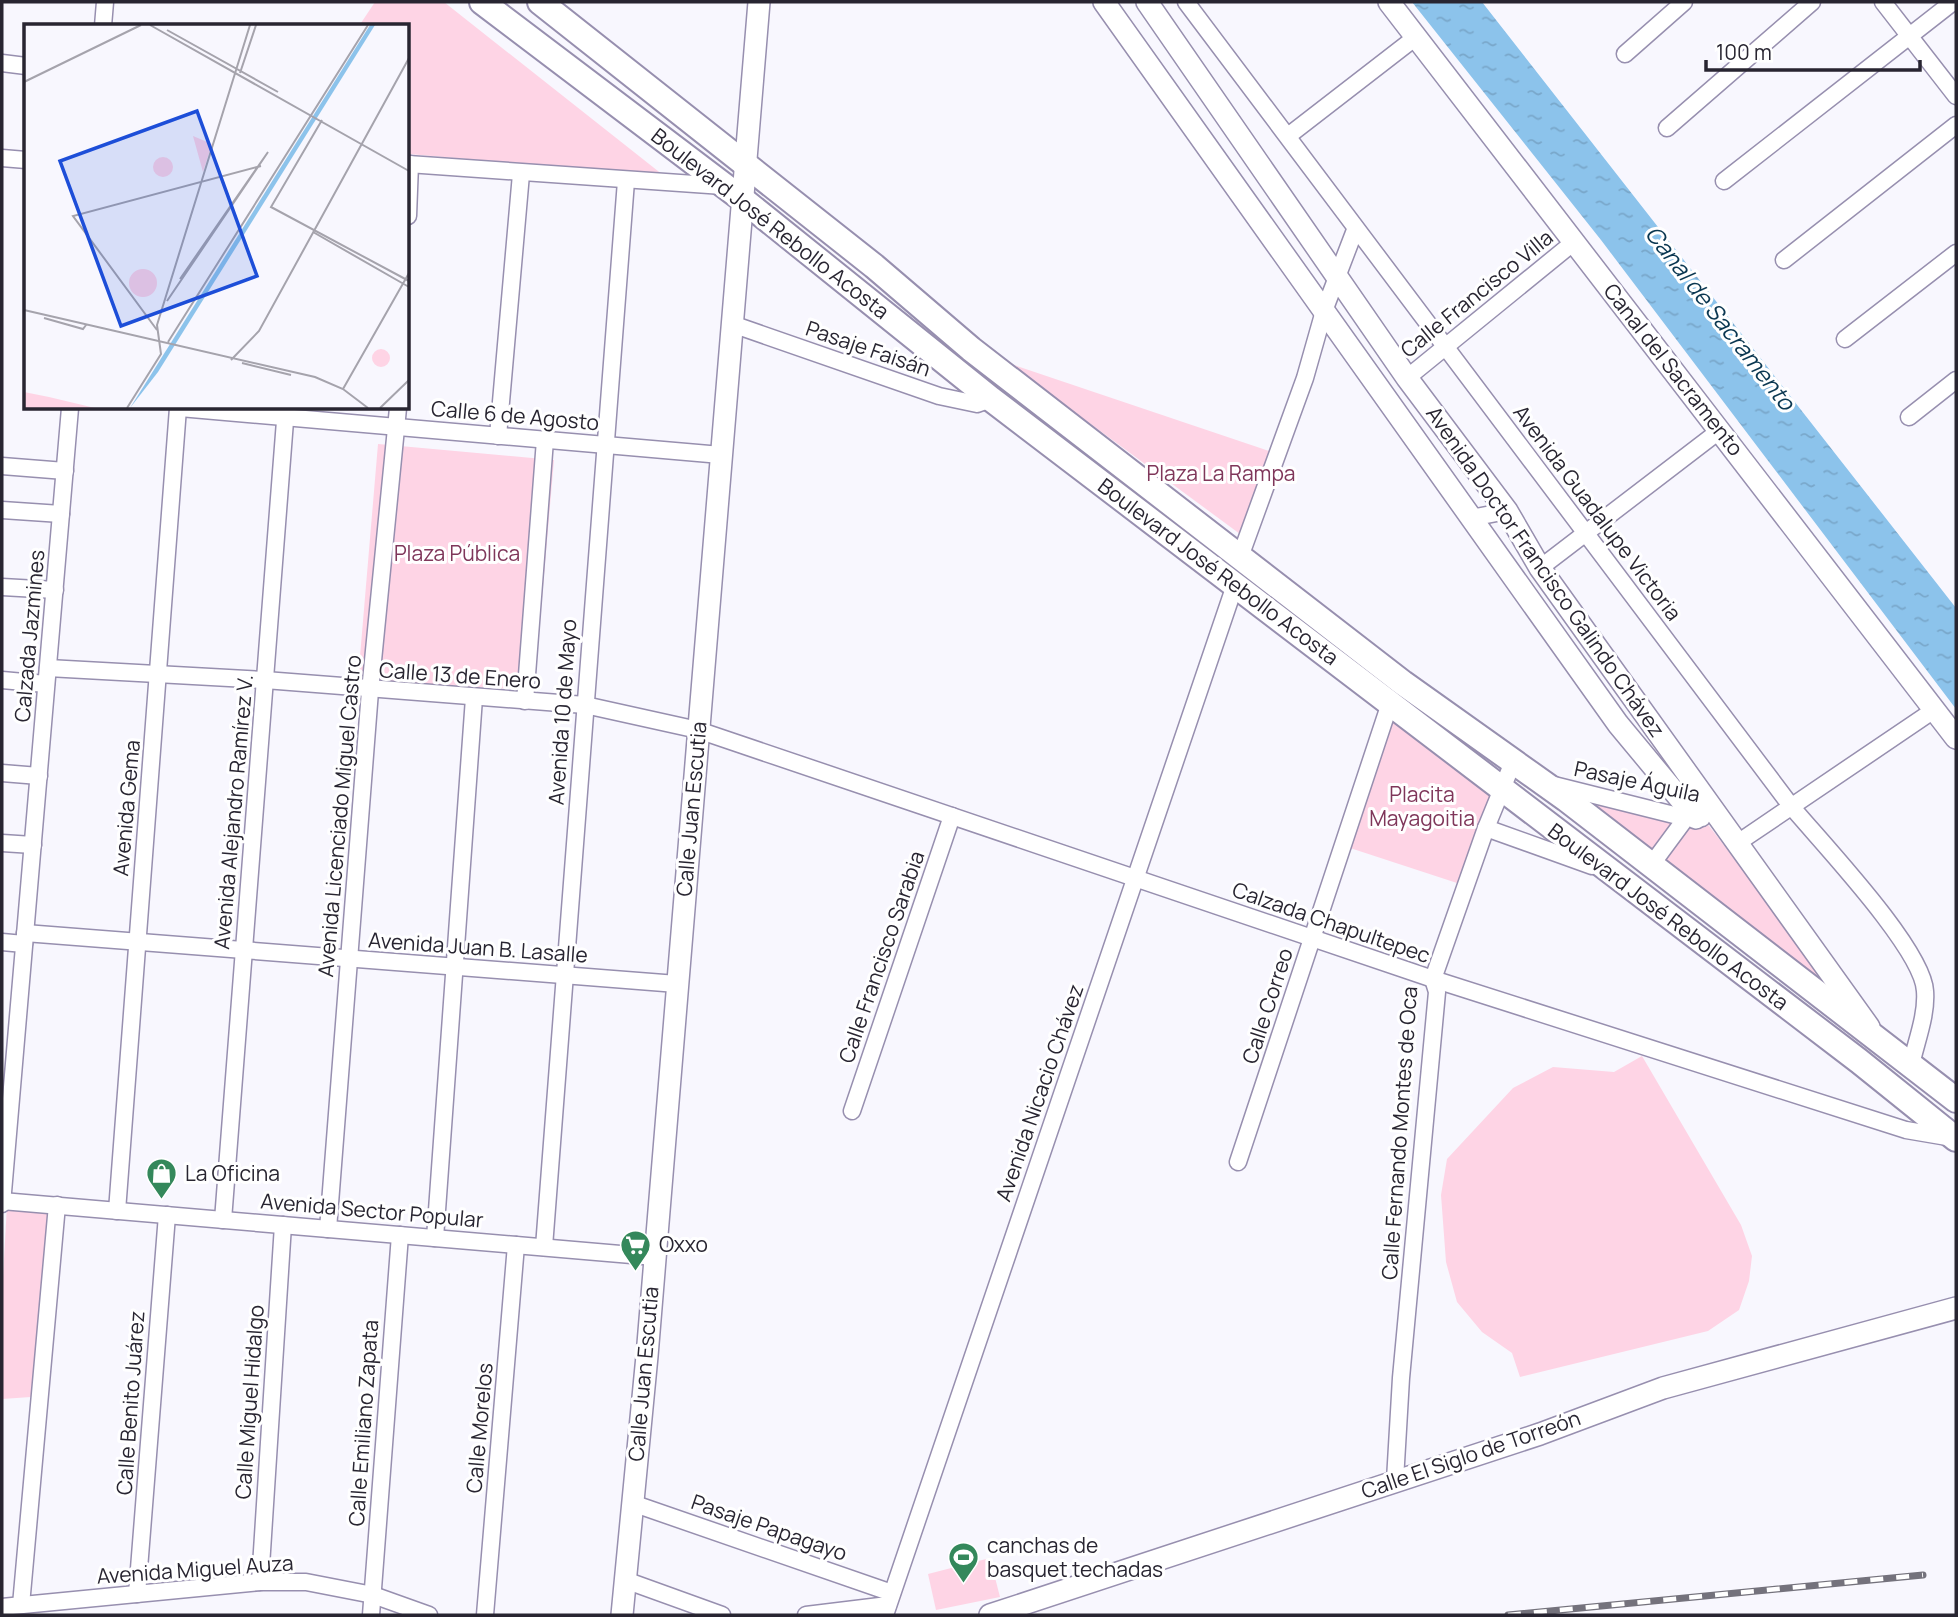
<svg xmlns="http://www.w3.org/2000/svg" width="1958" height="1617" font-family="Manrope,sans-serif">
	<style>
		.green { fill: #fed4e5 }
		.water { fill: url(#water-ripples) }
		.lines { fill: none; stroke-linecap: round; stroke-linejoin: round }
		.street-casing { stroke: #978faf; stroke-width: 19 }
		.secondary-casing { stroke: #978faf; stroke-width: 24 }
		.primary-casing { stroke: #978faf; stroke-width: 28 }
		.street { stroke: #fff; stroke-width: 16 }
		.secondary { stroke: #fff; stroke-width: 21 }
		.primary { stroke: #fff; stroke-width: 24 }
		.rail-casing { stroke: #74727c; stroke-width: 7 }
		.rail { stroke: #fff; stroke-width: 4.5; stroke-dasharray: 13; stroke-linecap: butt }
		.labels { text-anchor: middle; stroke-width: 6; stroke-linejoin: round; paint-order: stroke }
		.street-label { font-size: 21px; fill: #282531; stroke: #fff }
		.park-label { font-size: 21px; fill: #7f365a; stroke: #fff }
		.poi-label { font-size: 21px; fill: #282531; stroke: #fff; text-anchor: start }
		.water-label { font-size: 23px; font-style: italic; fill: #0a3751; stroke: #fff }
		.inset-road { fill: none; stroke: #a5a3ac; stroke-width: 2 }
		.view { fill: #1d4ed8; fill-opacity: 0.15; stroke: #1d4ed8; stroke-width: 3.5 }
		.inset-edge { fill: none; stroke: #282531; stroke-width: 3.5 }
	</style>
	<defs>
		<pattern id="water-ripples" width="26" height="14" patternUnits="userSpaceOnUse" patternTransform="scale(1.75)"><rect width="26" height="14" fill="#8cc3eb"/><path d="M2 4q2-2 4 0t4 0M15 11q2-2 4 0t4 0" fill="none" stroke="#79a7ca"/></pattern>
	</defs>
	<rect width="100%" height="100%" fill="#f8f7fe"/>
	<g class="green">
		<path d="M375 2H444L663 175 408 154V26H359Z"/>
		<path d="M1008 363 1269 451 1240 534Z"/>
		<path d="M378 444 554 460 534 690 358 680Z"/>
		<path d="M1393 707 1496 788 1460 884 1344 846Z"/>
		<path d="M1572 792 1706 822 1855 1014Z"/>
		<path d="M1642 1056 1741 1225 1752 1256 1749 1281 1739 1310 1708 1331 1520 1377 1512 1353 1482 1332 1457 1302 1446 1262 1441 1195 1447 1159 1513 1088 1553 1067 1614 1072Z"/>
		<path d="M7 1205 52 1210 31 1397 2 1399V1295Z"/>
		<path d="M990 1558 1000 1597 936 1610 928 1574Z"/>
	</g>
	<path class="water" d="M1412 2H1482L1956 608V709L1601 240Z"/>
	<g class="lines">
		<defs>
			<g id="street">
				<path d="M1186 2 1791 806C1821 842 1923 949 1925 991 1927 1015 1916 1042 1911 1065"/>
				<path d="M1883 2 1956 96"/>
				<path d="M103 26 105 2"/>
				<path d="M1625 54 1684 2"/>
				<path d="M2 63 26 66"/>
				<path d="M1667 128 1812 2"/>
				<path d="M1288 136 1416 37"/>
				<path d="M2 158 26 160"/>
				<path d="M408 164 723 186"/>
				<path d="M1724 181 1953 2"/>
				<path d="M408 216 410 164"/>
				<path d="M1784 260 1956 125"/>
				<path d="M732 324 939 396 977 404 991 399"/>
				<path d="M1845 339 1956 253"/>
				<path d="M1407 378 1574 242"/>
				<path d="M180 408 721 455"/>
				<path d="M1909 417 1956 380"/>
				<path d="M498 436 521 174"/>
				<path d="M2 466 65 471"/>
				<path d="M2 510 61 514"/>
				<path d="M1471 518 1507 511"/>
				<path d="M1240 557 1305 378 1324 311 1355 230"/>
				<path d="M1540 568 1719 431"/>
				<path d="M2 587 55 590"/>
				<path d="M48 668 265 680 585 705 698 730 1433 979 1906 1130 1953 1138"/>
				<path d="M2 680 46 684"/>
				<path d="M525 701 545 440"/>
				<path d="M2 773 39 776"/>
				<path d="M1554 785 1686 818H1702"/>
				<path d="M1486 828 1592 866"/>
				<path d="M1739 842 1934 710"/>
				<path d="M2 843 33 845"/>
				<path d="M1652 864 1686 818"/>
				<path d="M25 933 677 984"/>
				<path d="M2 942 24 944"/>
				<path d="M852 1111 952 816"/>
				<path d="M1238 1162 1390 703"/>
				<path d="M2 1201 655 1257"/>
				<path d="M2 1204 70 408"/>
				<path d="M117 1211 178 408"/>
				<path d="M223 1220 286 408"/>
				<path d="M328 1229 370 691 398 408"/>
				<path d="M435 1238 474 698"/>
				<path d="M544 1247 626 181"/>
				<path d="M1395 1480 1401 1378 1437 992 1433 979 1486 828 1513 762"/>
				<path d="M632 1503 892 1593"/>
				<path d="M625 1580 722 1615"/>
				<path d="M260 1582 283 1225"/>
				<path d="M137 1594 167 1215"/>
				<path d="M21 1605 57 1205"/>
				<path d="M2 1607 260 1582H306L373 1595 429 1615"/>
				<path d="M371 1615 400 1235"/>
				<path d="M485 1615 516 1245"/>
				<path d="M806 1615 888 1605"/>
				<path d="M885 1615 1235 585"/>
			</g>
			<g id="secondary">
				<path d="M1104 2 1618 724 1696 818"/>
				<path d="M1147 2 1407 378 1507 511 1540 568 1869 1027"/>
				<path d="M1389 2 1956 738"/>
				<path d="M622 1615 647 1356 759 2"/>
				<path d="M990 1615 1540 1434 1663 1388 1956 1308"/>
			</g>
			<g id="primary">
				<path d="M482 2 742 199 991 399 1859 1061 1956 1139"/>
				<path d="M540 2 874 266 971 349 1403 683 1566 799 1956 1100"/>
			</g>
		</defs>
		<use href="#street" class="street-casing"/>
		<use href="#secondary" class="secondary-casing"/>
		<use href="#primary" class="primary-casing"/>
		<use href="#street" class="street"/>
		<use href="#secondary" class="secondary"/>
		<use href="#primary" class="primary"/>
		<defs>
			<path id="rail" d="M1508 1615 1923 1575"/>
		</defs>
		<use href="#rail" class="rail-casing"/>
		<use href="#rail" class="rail"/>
	</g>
	<defs>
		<symbol id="shop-pin" viewBox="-11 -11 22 30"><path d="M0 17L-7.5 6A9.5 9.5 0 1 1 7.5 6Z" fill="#34885b" stroke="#fff"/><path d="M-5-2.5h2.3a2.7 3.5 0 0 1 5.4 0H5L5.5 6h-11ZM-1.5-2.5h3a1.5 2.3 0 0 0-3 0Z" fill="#fff"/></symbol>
		<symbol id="supermarket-pin" viewBox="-11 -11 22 30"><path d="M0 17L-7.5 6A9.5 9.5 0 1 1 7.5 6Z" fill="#34885b" stroke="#fff"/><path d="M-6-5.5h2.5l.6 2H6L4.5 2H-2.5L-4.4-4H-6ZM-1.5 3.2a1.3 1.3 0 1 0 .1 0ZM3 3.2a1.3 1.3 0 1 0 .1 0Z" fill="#fff"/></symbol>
		<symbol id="stadium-pin" viewBox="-11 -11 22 30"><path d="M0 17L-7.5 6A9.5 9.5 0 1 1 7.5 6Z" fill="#34885b" stroke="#fff"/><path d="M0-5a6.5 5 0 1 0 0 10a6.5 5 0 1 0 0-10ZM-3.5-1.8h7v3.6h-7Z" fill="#fff"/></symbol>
	</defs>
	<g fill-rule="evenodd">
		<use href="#shop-pin" x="144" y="1156" width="35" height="47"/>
		<use href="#supermarket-pin" x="618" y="1228" width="35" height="47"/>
		<use href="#stadium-pin" x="946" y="1540" width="35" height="47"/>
	</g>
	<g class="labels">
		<g class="street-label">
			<text transform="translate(770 224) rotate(38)" y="7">Boulevard José Rebollo Acosta</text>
			<text transform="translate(1477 294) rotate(-39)" y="7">Calle Francisco Villa</text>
			<text transform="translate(868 349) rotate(19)" y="7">Pasaje Faisán</text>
			<text transform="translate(1673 370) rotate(52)" y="7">Canal del Sacramento</text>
			<text transform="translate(515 416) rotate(5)" y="7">Calle 6 de Agosto</text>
			<text transform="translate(1597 513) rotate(53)" y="7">Avenida Guadalupe Victoria</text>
			<text transform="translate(1218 572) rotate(37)" y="7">Boulevard José Rebollo Acosta</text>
			<text transform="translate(1545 572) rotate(55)" y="7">Avenida Doctor Francisco Galindo Chávez</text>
			<text transform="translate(30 636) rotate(-85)" y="7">Calzada Jazmines</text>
			<text transform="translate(460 676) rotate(4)" y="7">Calle 13 de Enero</text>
			<text transform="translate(563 712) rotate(-86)" y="7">Avenida 10 de Mayo</text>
			<text transform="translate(1637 782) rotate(12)" y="7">Pasaje Águila</text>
			<text transform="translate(127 808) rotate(-85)" y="7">Avenida Gema</text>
			<text transform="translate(692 809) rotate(-85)" y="7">Calle Juan Escutia</text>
			<text transform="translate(234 812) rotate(-85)" y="7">Avenida Alejandro Ramírez V.</text>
			<text transform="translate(340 816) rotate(-85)" y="7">Avenida Licenciado Miguel Castro</text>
			<text transform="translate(1668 917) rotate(37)" y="7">Boulevard José Rebollo Acosta</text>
			<text transform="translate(1331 923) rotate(19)" y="7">Calzada Chapultepec</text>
			<text transform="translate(478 948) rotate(4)" y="7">Avenida Juan B. Lasalle</text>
			<text transform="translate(882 957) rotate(-71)" y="7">Calle Francisco Sarabia</text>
			<text transform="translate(1268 1006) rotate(-72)" y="7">Calle Correo</text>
			<text transform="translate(1040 1093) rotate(-71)" y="7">Avenida Nicacio Chávez</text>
			<text transform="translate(1400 1133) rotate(-86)" y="7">Calle Fernando Montes de Oca</text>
			<text transform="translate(372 1211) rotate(5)" y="7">Avenida Sector Popular</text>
			<text transform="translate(644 1374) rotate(-85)" y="7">Calle Juan Escutia</text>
			<text transform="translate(250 1402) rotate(-86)" y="7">Calle Miguel Hidalgo</text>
			<text transform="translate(131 1403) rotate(-86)" y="7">Calle Benito Juárez</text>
			<text transform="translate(364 1423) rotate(-86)" y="7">Calle Emiliano Zapata</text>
			<text transform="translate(480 1428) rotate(-85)" y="7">Calle Morelos</text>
			<text transform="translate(1471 1455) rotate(-19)" y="7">Calle El Siglo de Torreón</text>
			<text transform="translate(769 1528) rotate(19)" y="7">Pasaje Papagayo</text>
			<text transform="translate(195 1570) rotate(-4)" y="7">Avenida Miguel Auza</text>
		</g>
		<g class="park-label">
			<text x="1221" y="481">Plaza La Rampa</text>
			<text x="457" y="561">Plaza Pública</text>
			<text x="1422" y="802">Placita<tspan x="1422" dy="24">Mayagoitia</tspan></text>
		</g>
		<g class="poi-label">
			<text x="185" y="1181">La Oficina</text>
			<text x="659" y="1252">Oxxo</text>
			<text x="987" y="1553">canchas de<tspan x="987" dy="24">basquet techadas</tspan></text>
		</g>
		<g class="water-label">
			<text transform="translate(1720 318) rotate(52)" y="8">Canal de Sacramento</text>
		</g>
	</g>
	<g transform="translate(24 24)">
		<rect width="385" height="385" fill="#f8f7fe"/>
		<path d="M169 112 188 120 179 148ZM129 143a10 10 0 1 1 20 0a10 10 0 1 1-20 0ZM105 259a14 14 0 1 1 28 0a14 14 0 1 1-28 0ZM348 334a9 9 0 1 1 18 0a9 9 0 1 1-18 0ZM0 368 25 373 71 384H0Z" fill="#fed4e5"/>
		<path d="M346 1H351L134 348 106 384Z" fill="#8cc3eb"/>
		<path class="inset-road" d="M126 1 385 147M143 6 254 68M216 49 232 1M0 58 117 1M298 96 247 183 385 257M289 208 385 263M143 277 244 128 156 255M0 286 291 353 319 365 344 384M20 294 59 305 62 301M133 306 49 192 237 142M144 318 344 1M207 336 235 307 385 34M218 339 267 351M319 365 385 249M103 384 137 330 133 301 226 1M356 384 385 356"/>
		<path class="view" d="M173 87 233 252 97 302 36 137Z"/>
		<rect width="385" height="385" class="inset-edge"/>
	</g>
	<rect width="1958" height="1617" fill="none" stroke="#282531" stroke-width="7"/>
	<path d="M1706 60v10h214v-10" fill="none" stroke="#282531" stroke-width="3.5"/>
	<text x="1716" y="60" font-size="21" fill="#282531" stroke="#ffffff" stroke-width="5" paint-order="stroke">100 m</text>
</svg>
